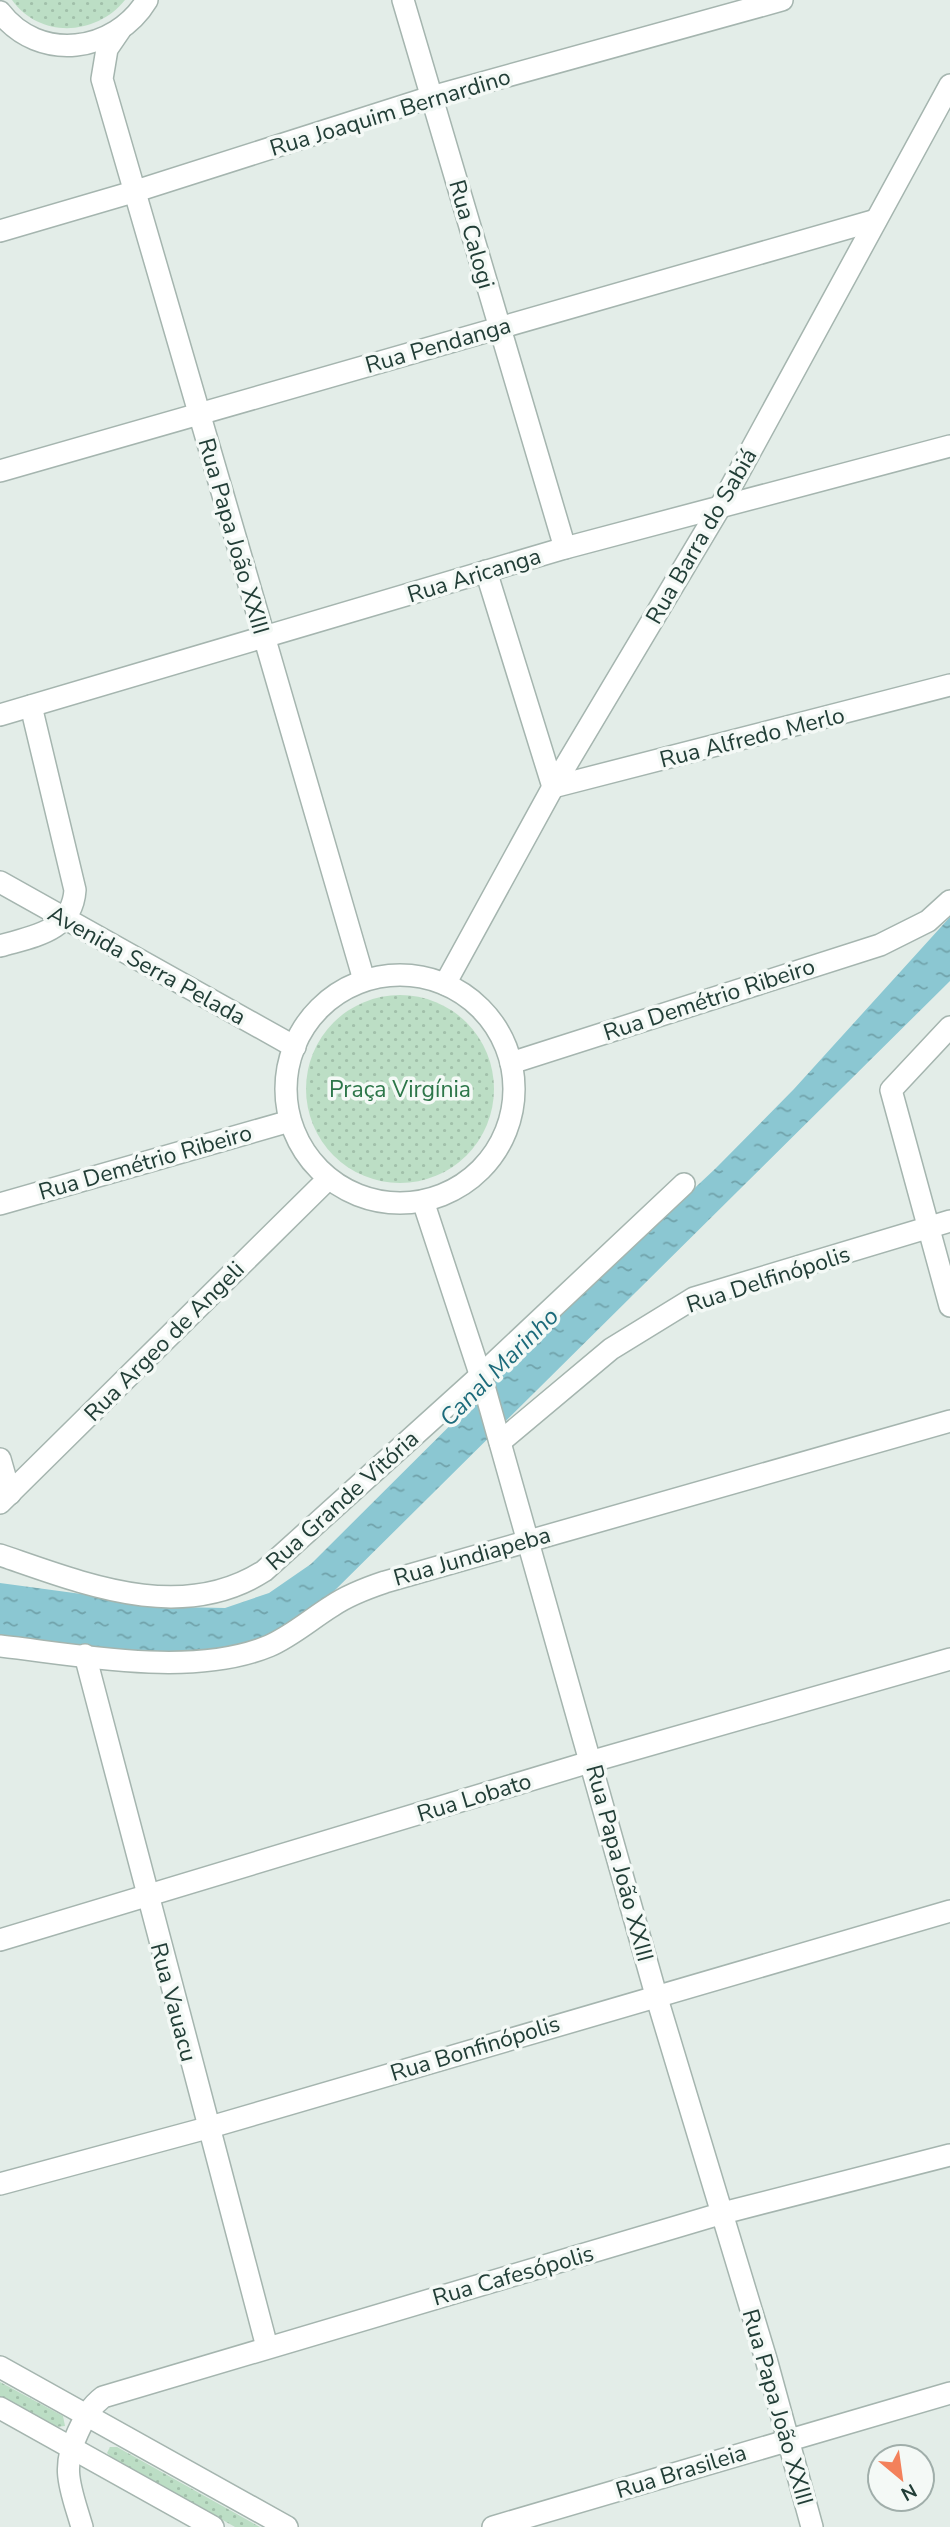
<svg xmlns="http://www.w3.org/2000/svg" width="950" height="2527" font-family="'Nunito Sans',sans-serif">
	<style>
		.green { fill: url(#green-dots) }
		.water { fill: url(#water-ripples) }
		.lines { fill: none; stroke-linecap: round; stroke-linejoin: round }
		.minor-casing { stroke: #a5b5af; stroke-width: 24 }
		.minor { stroke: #fff; stroke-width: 21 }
		.labels { text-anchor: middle; stroke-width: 7; stroke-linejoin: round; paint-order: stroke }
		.street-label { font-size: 23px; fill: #223e37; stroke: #f4f9f6 }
		.park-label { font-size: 23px; fill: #2c7649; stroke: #f4f9f6 }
		.water-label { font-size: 24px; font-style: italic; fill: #1c6b7b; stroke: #f4f9f6 }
	</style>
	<defs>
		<pattern id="green-dots" width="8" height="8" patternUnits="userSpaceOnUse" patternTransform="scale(1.75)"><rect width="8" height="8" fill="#bcdec5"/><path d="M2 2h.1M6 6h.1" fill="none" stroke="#a1c0aa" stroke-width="1.8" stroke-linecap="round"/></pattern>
		<pattern id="water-ripples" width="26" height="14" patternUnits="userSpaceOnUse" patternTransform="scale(1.75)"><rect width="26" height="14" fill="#8bc7d2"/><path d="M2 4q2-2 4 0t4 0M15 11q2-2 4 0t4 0" fill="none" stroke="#71a3ab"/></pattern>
	</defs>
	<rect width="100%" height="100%" fill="#e3ede8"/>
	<g class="green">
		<path d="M12 0H125C96 36 40 39 12 0Z"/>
		<circle cx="400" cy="1089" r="94"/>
		<path d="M0 2382 63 2416 65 2426 56 2427 0 2396Z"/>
		<path d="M110 2447H117L260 2527H235L111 2457 107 2453Z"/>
	</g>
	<path class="water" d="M950 917V981L322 1603 255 1645 211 1657 0 1639V1583L178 1607 225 1608 269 1593 311 1564 580 1296 716 1168 794 1089Z"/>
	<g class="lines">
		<defs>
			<g id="minor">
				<path d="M403 0 565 548"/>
				<path d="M0 12C39 63 115 53 147 0"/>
				<path d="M120 30 107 49 102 79 364 980"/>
				<path d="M0 231 133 192 431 97 782 0"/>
				<path d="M0 471 876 220"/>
				<path d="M486 571 553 787 950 685"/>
				<path d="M0 715 565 548 950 446"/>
				<path d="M0 882 295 1047"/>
				<path d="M0 946C34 936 72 932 75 890L31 706"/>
				<circle cx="400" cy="1089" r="114"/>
				<path d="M445 984 553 787 720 507 950 85"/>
				<path d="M950 1027 891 1090 950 1306"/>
				<path d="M511 1063 880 945 928 921 950 901"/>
				<path d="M423 1201 484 1386 656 1995 766 2359 812 2527"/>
				<path d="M0 1204 290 1121"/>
				<path d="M500 1442 611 1349 694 1298 950 1221"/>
				<path d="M0 1459 10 1494"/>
				<path d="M0 1503 328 1179"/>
				<path d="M0 1555C85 1584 181 1624 264 1571L481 1375 684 1184"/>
				<path d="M0 1646C81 1655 192 1678 269 1646 292 1636 311 1619 332 1606 348 1595 367 1588 385 1582L950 1421"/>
				<path d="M85 1655 267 2347"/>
				<path d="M0 1940 593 1761 950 1659"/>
				<path d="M0 2184 207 2128 950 1911"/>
				<path d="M0 2367 287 2527"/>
				<path d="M0 2408 213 2527"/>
				<path d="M82 2527C71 2489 60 2469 78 2432 85 2417 91 2406 103 2397L723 2213 950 2155"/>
				<path d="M493 2527 950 2393"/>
			</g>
		</defs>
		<use href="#minor" class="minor-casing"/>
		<use href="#minor" class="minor"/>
	</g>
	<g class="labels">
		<g class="street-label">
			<text transform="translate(390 112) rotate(-17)" y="8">Rua Joaquim Bernardino</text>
			<text transform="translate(472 234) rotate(74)" y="8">Rua Calogi</text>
			<text transform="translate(438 345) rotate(-16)" y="8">Rua Pendanga</text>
			<text transform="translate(234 536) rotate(74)" y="8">Rua Papa João XXIII</text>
			<text transform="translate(701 536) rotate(-60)" y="8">Rua Barra do Sabiá</text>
			<text transform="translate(474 575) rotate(-17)" y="8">Rua Aricanga</text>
			<text transform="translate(752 737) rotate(-14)" y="8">Rua Alfredo Merlo</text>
			<text transform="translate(147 965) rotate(29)" y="8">Avenida Serra Pelada</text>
			<text transform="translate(709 999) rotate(-18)" y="8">Rua Demétrio Ribeiro</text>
			<text transform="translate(145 1162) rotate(-16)" y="8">Rua Demétrio Ribeiro</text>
			<text transform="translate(768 1279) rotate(-18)" y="8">Rua Delfinópolis</text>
			<text transform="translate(164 1341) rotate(-45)" y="8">Rua Argeo de Angeli</text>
			<text transform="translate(342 1500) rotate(-42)" y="8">Rua Grande Vitória</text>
			<text transform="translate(472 1556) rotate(-16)" y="8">Rua Jundiapeba</text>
			<text transform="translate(474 1797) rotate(-17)" y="8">Rua Lobato</text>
			<text transform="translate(620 1863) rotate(75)" y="8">Rua Papa João XXIII</text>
			<text transform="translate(174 2002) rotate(75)" y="8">Rua Vauacu</text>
			<text transform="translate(475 2048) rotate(-17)" y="8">Rua Bonfinópolis</text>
			<text transform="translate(513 2275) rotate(-16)" y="8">Rua Cafesópolis</text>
			<text transform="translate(778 2407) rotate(74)" y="8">Rua Papa João XXIII</text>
			<text transform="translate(681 2471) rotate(-17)" y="8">Rua Brasileia</text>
		</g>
		<g class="park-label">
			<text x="400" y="1097">Praça Virgínia</text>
		</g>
		<g class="water-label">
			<text transform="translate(499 1367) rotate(-45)" y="8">Canal Marinho</text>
		</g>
	</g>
	<g transform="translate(901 2478) rotate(151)"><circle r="33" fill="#f4f9f6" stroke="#a0aeaa" stroke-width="2"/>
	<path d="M0-5L12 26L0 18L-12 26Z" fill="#f3815b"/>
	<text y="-10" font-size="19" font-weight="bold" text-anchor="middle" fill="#223e37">N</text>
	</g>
</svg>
